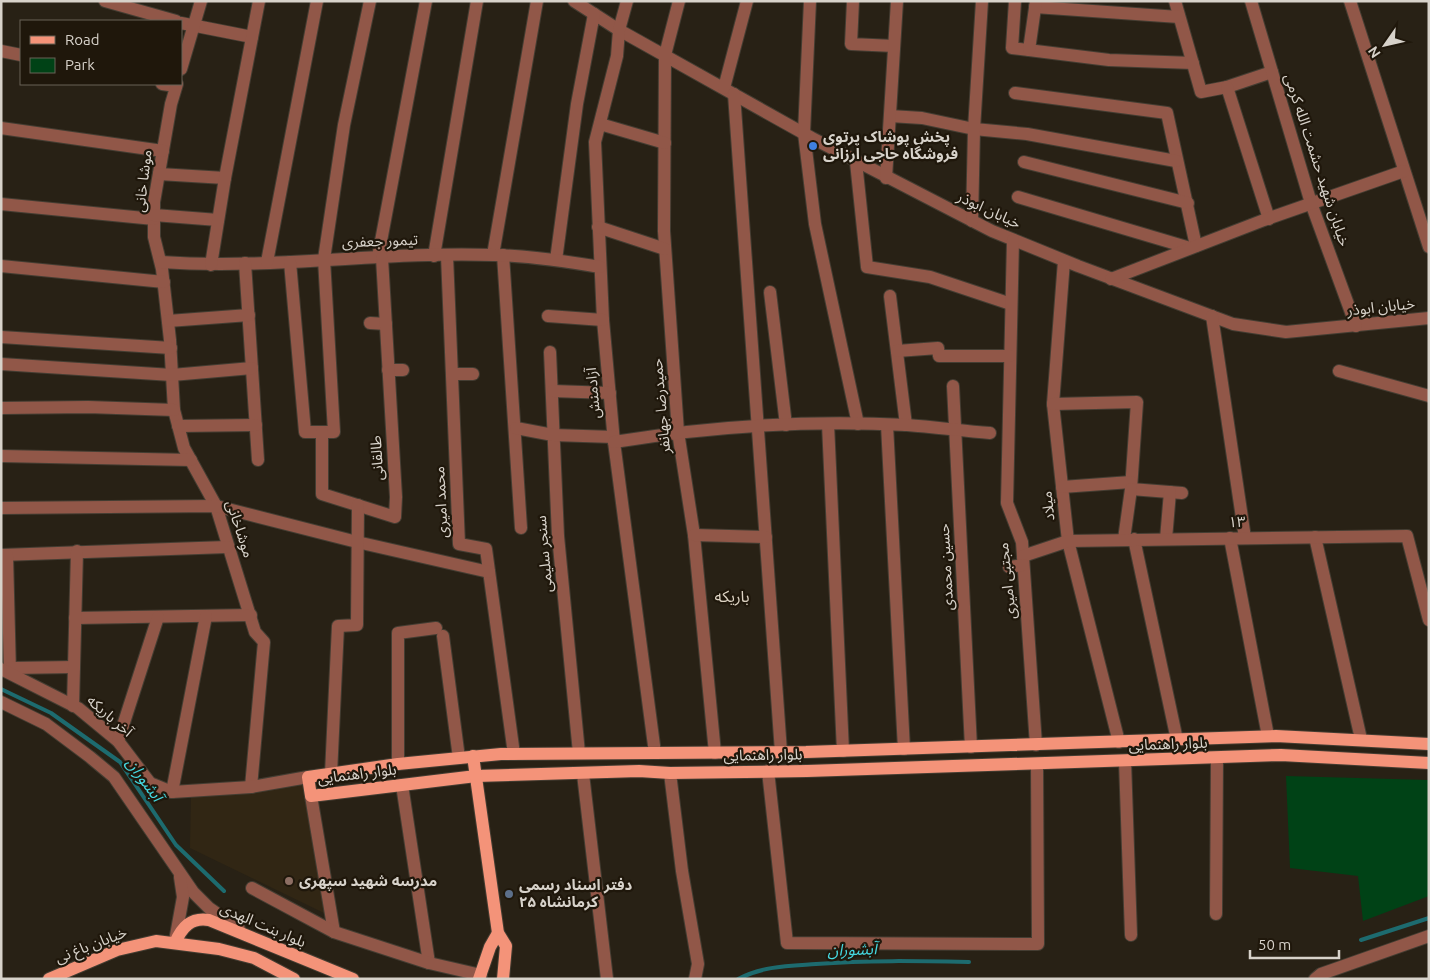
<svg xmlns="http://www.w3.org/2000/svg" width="1430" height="980" font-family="Ubuntu,'Noto Sans Arabic',sans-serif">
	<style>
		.built { fill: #312614 }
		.green { fill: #004216 }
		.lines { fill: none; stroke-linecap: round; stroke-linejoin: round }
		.stream { stroke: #1d6b6f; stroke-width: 4 }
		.minor-casing { stroke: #443d32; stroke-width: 14 }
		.major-casing { stroke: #443d32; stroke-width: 14 }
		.minor { stroke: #915748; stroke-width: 12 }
		.major { stroke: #f49379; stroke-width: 12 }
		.shop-dot { fill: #3f7fe0; stroke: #1f170b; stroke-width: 2 }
		.education-dot { fill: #8d6e63; stroke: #1f170b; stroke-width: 2 }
		.service-dot { fill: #5c6f8a; stroke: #1f170b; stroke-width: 2 }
		.labels { text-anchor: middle; stroke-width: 4.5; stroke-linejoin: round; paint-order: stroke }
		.poi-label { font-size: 15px; font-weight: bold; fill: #d7d2ca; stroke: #1f170b; text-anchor: start }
		.street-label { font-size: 15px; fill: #d7d2ca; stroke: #1f170b }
		.neighbourhood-label { font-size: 16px; fill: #ddd3c3; stroke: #1f170b }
		.water-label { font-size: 16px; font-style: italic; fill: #45d7df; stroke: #1f170b }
	</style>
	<rect width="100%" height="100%" fill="#282115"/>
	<path class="built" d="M303 784 326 914 190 848 191 797Z"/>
	<path class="green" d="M1286 776 1429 780V896L1363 921 1358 876 1290 868Z"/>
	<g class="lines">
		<g class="stream">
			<path d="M1 689 51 713 120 762 176 845 224 891"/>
			<path d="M1361 940 1429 918"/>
			<path d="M738 979C763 966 788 966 816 964 867 960 918 961 969 962"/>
		</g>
		<defs>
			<g id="minor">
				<path d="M105 1 176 21"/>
				<path d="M574 1 619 30 812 138 992 231 1078 266 1233 324 1286 332 1429 318"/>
				<path d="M627 1 619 30 617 56 595 142 603 320 614 442 655 753"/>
				<path d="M679 1 665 55 664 231 678 432 694 535 715 753"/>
				<path d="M810 1 804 133 815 224 858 424"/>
				<path d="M853 1 851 44 894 46"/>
				<path d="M1015 1 1012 48 1109 60 1193 63"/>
				<path d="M1175 1 1201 92 1227 87 1272 72"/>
				<path d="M1251 1 1311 203 1356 326"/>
				<path d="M1350 1 1429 247"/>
				<path d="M1035 7 1179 17"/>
				<path d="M181 23 252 37"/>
				<path d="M1029 50 1036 1"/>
				<path d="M1 51 21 55"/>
				<path d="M181 69 201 1"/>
				<path d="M162 84 176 86"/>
				<path d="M177 84 171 104 154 202V237L162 269 170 340 174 410 184 448 216 506 255 632 264 642 251 787"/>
				<path d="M1227 87 1269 219"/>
				<path d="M724 88 747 1"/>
				<path d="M1015 93 1167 113 1196 246"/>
				<path d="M734 94 781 752"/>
				<path d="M890 116 922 118 974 129 1027 134 1176 161"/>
				<path d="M600 124 665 143"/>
				<path d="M1 128 163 151"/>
				<path d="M856 162 867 267 930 277 1011 304"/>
				<path d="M1024 162 1188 203"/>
				<path d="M159 174 225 178"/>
				<path d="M886 178 897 1"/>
				<path d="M1018 197 1190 248"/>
				<path d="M1 204 154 219"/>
				<path d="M154 215 218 220"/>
				<path d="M972 221 974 129 982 1"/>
				<path d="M598 227 665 249"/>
				<path d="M1013 240 1007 503 1022 542 1036 745"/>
				<path d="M493 255 537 1"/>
				<path d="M503 255 521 528"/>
				<path d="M434 256 477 1"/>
				<path d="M447 256 459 544 486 549 514 754"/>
				<path d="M378 257 426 1"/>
				<path d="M556 260 577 104 594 14"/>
				<path d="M1064 261 1053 404 1068 541 1119 742"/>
				<path d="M161 262C272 270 383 251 494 255 530 256 565 261 600 267"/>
				<path d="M267 262 317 1"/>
				<path d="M290 262 305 432H334L324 259 344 125 370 1"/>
				<path d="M245 263 258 460"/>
				<path d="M211 265 225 178 259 1"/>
				<path d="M1 266 164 282"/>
				<path d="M1111 279 1264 220 1404 171"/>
				<path d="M770 292 786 425"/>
				<path d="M890 296 906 425"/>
				<path d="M548 316 603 320"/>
				<path d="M1212 316 1245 538"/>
				<path d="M168 321 249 315"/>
				<path d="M370 323 386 324"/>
				<path d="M1 337 171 348"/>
				<path d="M897 351 938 348 939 356H1010"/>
				<path d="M550 352 558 536 579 753"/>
				<path d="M1 364 172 375 252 368"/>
				<path d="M388 370H403"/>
				<path d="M1339 371 1429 396"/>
				<path d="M452 374H473"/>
				<path d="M953 386 971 747"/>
				<path d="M553 391 610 393"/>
				<path d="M1053 404 1137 402 1131 489 1182 493"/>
				<path d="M1 408 88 407 174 410"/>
				<path d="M828 424 843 751"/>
				<path d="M887 425 904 749"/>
				<path d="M178 426 256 425"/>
				<path d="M516 428 553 435 614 437"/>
				<path d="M322 432V494L395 517 396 497 382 258"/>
				<path d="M614 442C711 426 809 420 907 425 935 427 963 431 990 433"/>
				<path d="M1 456 191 460"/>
				<path d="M1062 487 1131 482"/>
				<path d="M1 508 216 506 357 542 489 572"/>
				<path d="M694 535 766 537"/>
				<path d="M1315 537 1361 739"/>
				<path d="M1230 538 1268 736"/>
				<path d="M1124 539 1131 489"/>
				<path d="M1134 539 1177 740"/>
				<path d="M1166 539 1170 492"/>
				<path d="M1 555 227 547"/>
				<path d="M7 555 10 673"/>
				<path d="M1023 556 1068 541 1407 536 1429 620"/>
				<path d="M1009 567 1023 565"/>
				<path d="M75 618 251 615"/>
				<path d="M443 636 459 758"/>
				<path d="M10 668 74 667"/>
				<path d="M1 669 78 708 118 741 150 783 172 792 251 787 308 777"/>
				<path d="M1 702 46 724 90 757 114 777 193 892 209 908 239 929"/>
				<path d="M73 706 77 551"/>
				<path d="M118 741 158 617"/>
				<path d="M1125 761 1131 935"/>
				<path d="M398 764V633L436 628"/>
				<path d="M768 771 787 943 1038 944 1037 764"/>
				<path d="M670 773 682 871 698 964 695 979"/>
				<path d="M331 774 338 626 357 625 358 505"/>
				<path d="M583 774 607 979"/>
				<path d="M402 785 429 963"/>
				<path d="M172 792 206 616"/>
				<path d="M311 796 334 932"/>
				<path d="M252 888 334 932 429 963 481 975"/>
				<path d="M1216 914 1217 758"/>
				<path d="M175 941 183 897 180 877"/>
				<path d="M1315 979 1321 974 1429 936"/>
			</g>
			<g id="major">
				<path d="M1429 744 1276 736 806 752 501 754 398 764 308 777 311 796 476 776 639 771 670 773 807 771 1281 755 1429 763"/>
				<path d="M473 756 498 933 506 946 503 979"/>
				<path d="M175 943C182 927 191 917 209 920L353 979"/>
				<path d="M49 979 117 950 156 941 219 949 254 958 294 979"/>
				<path d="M479 979 490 947 498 933"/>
			</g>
		</defs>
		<use href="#minor" class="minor-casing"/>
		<use href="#major" class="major-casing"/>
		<use href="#minor" class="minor"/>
		<use href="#major" class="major"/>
	</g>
	<circle class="shop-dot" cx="813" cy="146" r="5"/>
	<circle class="education-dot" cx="289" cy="881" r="5"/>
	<circle class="service-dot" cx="509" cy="894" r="5"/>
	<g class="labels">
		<g class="poi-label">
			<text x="823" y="142">پخش پوشاک پرتوی<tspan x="823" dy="17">فروشگاه حاجی ارزانی</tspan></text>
			<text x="299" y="886">مدرسه شهید سپهری</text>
			<text x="519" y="890">دفتر اسناد رسمی<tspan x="519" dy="17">۲۵ کرمانشاه</tspan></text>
		</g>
		<g class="street-label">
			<text transform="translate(1317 160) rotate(72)" y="5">خیابان شهید حشمت الله کرمی</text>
			<text transform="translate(143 181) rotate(-83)" y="5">موشا خانی</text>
			<text transform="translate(989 210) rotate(25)" y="5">خیابان ابوذر</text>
			<text transform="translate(380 241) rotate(-2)" y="5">تیمور جعفری</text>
			<text transform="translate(1381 307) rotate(-6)" y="5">خیابان ابوذر</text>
			<text transform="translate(593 393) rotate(-95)" y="5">آزادمنش</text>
			<text transform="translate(661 406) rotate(-95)" y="5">حمیدرضا جهانفر</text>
			<text transform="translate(377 458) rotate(-93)" y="5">طالقانی</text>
			<text transform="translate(441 502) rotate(-93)" y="5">محمد امیری</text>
			<text transform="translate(1048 506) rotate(-96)" y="5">میلاد</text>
			<text transform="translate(1237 522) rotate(-1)" y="5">۱۳</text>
			<text transform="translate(240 529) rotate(72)" y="5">موشاخانی</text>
			<text transform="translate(544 554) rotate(-95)" y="5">سنجر سلیمی</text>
			<text transform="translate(946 567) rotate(-93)" y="5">حسین محمدی</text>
			<text transform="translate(1007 581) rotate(-96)" y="5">مجتبی امیری</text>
			<text transform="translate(110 716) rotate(41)" y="5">آخر باریکه</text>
			<text transform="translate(1168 744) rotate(-2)" y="5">بلوار راهنمایی</text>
			<text transform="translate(763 755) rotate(-1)" y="5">بلوار راهنمایی</text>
			<text transform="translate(357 774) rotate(-7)" y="5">بلوار راهنمایی</text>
			<text transform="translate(263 925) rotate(23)" y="5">بلوار بنت الهدی</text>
			<text transform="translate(91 945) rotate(-21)" y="5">خیابان باغ نی</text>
		</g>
		<g class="neighbourhood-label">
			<text x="732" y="602">باریکه</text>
		</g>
		<g class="water-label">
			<text transform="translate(145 779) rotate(54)" y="6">آبشوران</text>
			<text transform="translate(852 949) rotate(-2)" y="6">آبشوران</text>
		</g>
	</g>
	<rect width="1430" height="980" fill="none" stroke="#d7d2ca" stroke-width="5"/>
	<rect x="20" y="20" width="162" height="65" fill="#1f170b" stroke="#696257"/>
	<rect x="30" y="36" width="25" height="8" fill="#f49379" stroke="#696257"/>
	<text x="65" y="45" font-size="15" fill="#d7d2ca">Road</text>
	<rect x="30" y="58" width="25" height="15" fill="#004216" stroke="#696257"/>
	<text x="65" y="70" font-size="15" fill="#d7d2ca">Park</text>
	<g transform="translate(1385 45) rotate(236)" stroke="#1f170b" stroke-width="4" paint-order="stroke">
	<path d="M0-4L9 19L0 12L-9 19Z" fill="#d7d2ca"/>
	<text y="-8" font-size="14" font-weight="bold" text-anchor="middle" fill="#d7d2ca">N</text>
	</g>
	<path d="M1250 950v8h89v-8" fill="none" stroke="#d7d2ca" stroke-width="2.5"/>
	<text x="1258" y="950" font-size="15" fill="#d7d2ca" stroke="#1f170b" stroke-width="4" paint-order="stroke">50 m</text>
</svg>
